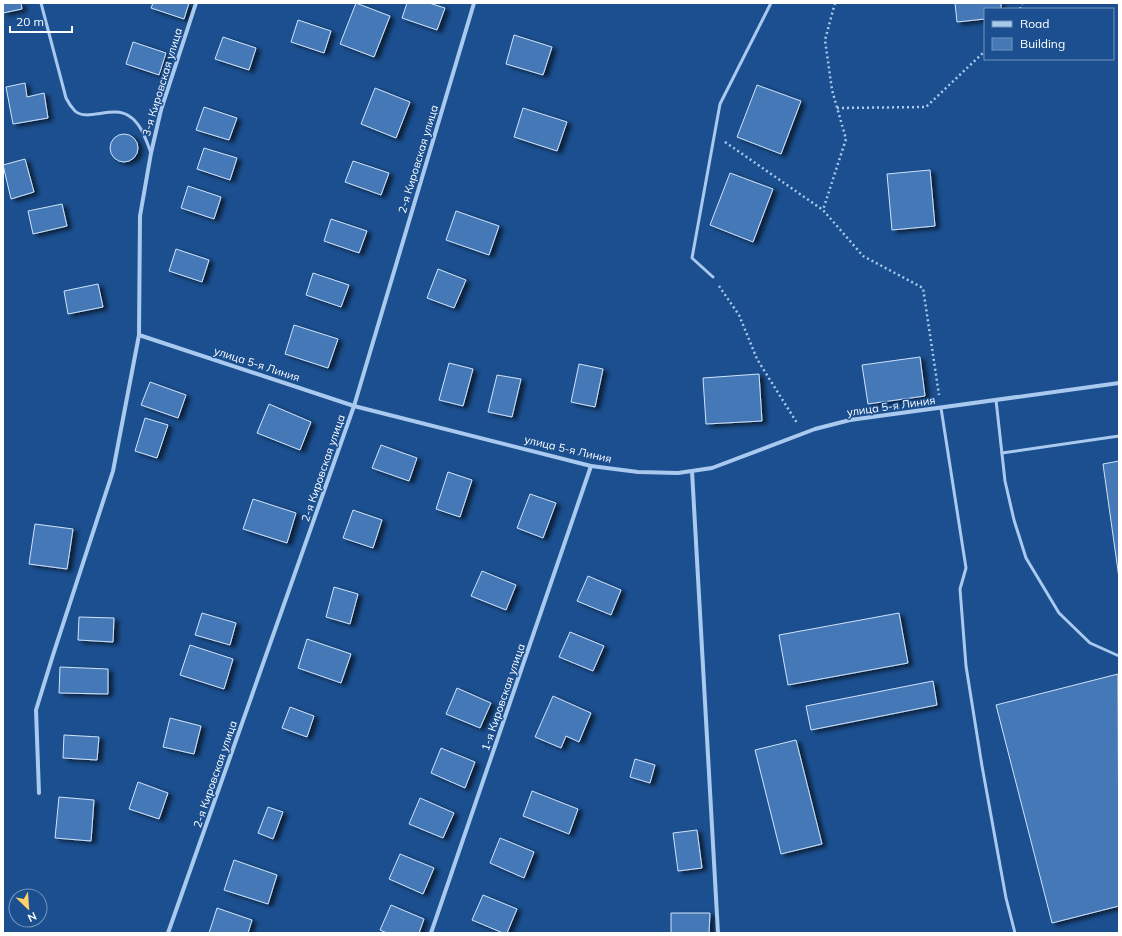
<svg xmlns="http://www.w3.org/2000/svg" width="1122" height="936" font-family="Mulish,sans-serif">
	<style>
		.building { fill: #4478b7; stroke: #cfe3fa; filter: url(#shadow) }
		.lines { fill: none; stroke-linecap: round; stroke-linejoin: round }
		.path { stroke: #a9c9ee; stroke-width: 2.5; stroke-dasharray: 2 3; stroke-linecap: butt }
		.service { stroke: #a9c9ee; stroke-width: 3 }
		.minor { stroke: #a9c9ee; stroke-width: 4 }
		.labels { text-anchor: middle; stroke-width: 3; stroke-linejoin: round; paint-order: stroke }
		.street-label { font-size: 11px; fill: #fff; stroke: #1b4f8f }
	</style>
	<defs>
		<filter id="shadow"><feDropShadow dx="4.5" dy="2.5" stdDeviation="2" flood-color="#0009"/></filter>
	</defs>
	<rect width="100%" height="100%" fill="#1b4f8f"/>
	<g class="building">
		<path d="M3 3H21L22 9 3 13Z"/>
		<path d="M153 3H189L184 19 151 8Z"/>
		<path d="M356 3 390 16 374 57 340 44Z"/>
		<path d="M407 3H429L445 8 437 30 402 18Z"/>
		<path d="M955 3H1001V9H985V19L957 22Z"/>
		<path d="M298 20 331 31 324 53 291 42Z"/>
		<path d="M514 35 552 47 543 75 506 64Z"/>
		<path d="M223 37 256 48 249 70 215 59Z"/>
		<path d="M133 42 166 53 159 75 126 64Z"/>
		<path d="M25 83 27 97 44 93 48 118 13 124 6 87Z"/>
		<path d="M757 85 801 101 781 154 737 137Z"/>
		<path d="M375 88 410 102 396 138 361 124Z"/>
		<path d="M204 107 237 118 229 140 196 130Z"/>
		<path d="M523 108 567 122 557 151 514 137Z"/>
		<circle cx="124" cy="148" r="14"/>
		<path d="M204 148 237 158 230 180 197 169Z"/>
		<path d="M25 159 34 192 11 199 3 165Z"/>
		<path d="M353 161 389 173 381 195 345 182Z"/>
		<path d="M930 170 935 226 892 230 887 174Z"/>
		<path d="M730 173 773 189 753 242 710 225Z"/>
		<path d="M188 186 221 197 214 219 181 208Z"/>
		<path d="M62 204 67 226 33 234 28 211Z"/>
		<path d="M456 211 499 226 489 255 446 240Z"/>
		<path d="M331 219 367 231 359 253 324 241Z"/>
		<path d="M176 249 209 260 202 282 169 271Z"/>
		<path d="M438 269 466 280 454 308 427 298Z"/>
		<path d="M313 273 349 285 341 307 306 295Z"/>
		<path d="M98 284 103 307 68 314 64 291Z"/>
		<path d="M294 325 338 339 328 368 285 354Z"/>
		<path d="M920 357 925 396 868 404 862 365Z"/>
		<path d="M449 363 473 369 463 406 439 400Z"/>
		<path d="M579 364 603 369 595 407 571 402Z"/>
		<path d="M759 374 762 421 706 424 703 378Z"/>
		<path d="M497 375 521 379 512 417 488 412Z"/>
		<path d="M150 382 186 395 178 418 141 405Z"/>
		<path d="M269 404 311 422 300 450 257 433Z"/>
		<path d="M145 418 168 425 157 458 135 451Z"/>
		<path d="M381 445 417 458 409 481 372 468Z"/>
		<path d="M1119 461V578L1103 464Z"/>
		<path d="M448 472 472 480 460 517 436 509Z"/>
		<path d="M530 494 556 503 543 538 517 528Z"/>
		<path d="M253 499 296 513 287 543 243 529Z"/>
		<path d="M353 510 382 520 373 548 343 538Z"/>
		<path d="M35 524 73 529 67 569 29 564Z"/>
		<path d="M482 571 516 585 506 610 471 596Z"/>
		<path d="M588 576 621 590 611 615 577 601Z"/>
		<path d="M334 587 358 594 350 624 326 617Z"/>
		<path d="M202 613 236 623 230 645 195 635Z"/>
		<path d="M899 613 908 663 788 685 779 635Z"/>
		<path d="M79 617 114 618 113 642 78 640Z"/>
		<path d="M570 632 604 646 593 671 559 657Z"/>
		<path d="M307 639 351 654 341 683 298 668Z"/>
		<path d="M190 645 233 659 224 689 180 675Z"/>
		<path d="M60 667 108 669V694L59 693Z"/>
		<path d="M1118 674 1119 906 1052 923 996 705Z"/>
		<path d="M933 681 937 705 811 730 806 706Z"/>
		<path d="M457 688 491 703 480 728 446 714Z"/>
		<path d="M553 696 591 713 579 742 566 736 561 748 535 737Z"/>
		<path d="M290 707 314 716 307 737 282 728Z"/>
		<path d="M170 718 201 726 194 754 163 747Z"/>
		<path d="M64 735 99 737 97 760 63 758Z"/>
		<path d="M796 740 822 844 781 854 755 750Z"/>
		<path d="M441 748 475 762 465 788 431 773Z"/>
		<path d="M635 759 655 765 650 783 630 777Z"/>
		<path d="M138 782 168 793 159 819 129 809Z"/>
		<path d="M532 791 578 809 569 834 523 816Z"/>
		<path d="M59 797 94 800 91 841 55 838Z"/>
		<path d="M420 798 454 813 443 838 409 824Z"/>
		<path d="M268 807 283 812 273 839 258 833Z"/>
		<path d="M697 830 702 868 678 871 673 833Z"/>
		<path d="M500 838 534 852 524 878 490 863Z"/>
		<path d="M400 854 434 868 423 894 389 879Z"/>
		<path d="M234 860 277 875 268 904 224 890Z"/>
		<path d="M483 895 517 909 507 933H503L472 920Z"/>
		<path d="M391 905 424 919 419 933H387L380 930Z"/>
		<path d="M217 908 252 920 248 933H209Z"/>
		<path d="M671 913H710L709 933H671Z"/>
	</g>
	<g class="lines">
		<g class="path">
			<path d="M835 3 825 40 832 90 846 139 823 210 863 256 923 288 939 395"/>
			<path d="M1020 9 1022 3"/>
			<path d="M837 108 926 107 985 51"/>
			<path d="M725 142 823 210"/>
			<path d="M719 286 739 315 757 359 797 423"/>
		</g>
		<g class="service">
			<path d="M41 3 66 98C68 102 71 107 75 111 87 122 113 105 129 116 141 123 146 140 151 153"/>
			<path d="M713 277 692 258 720 104 771 3"/>
			<path d="M996 400 1005 481 1014 520 1026 558 1059 613 1090 643 1119 656"/>
			<path d="M941 408 966 568 960 589 966 666 982 766 1006 898 1015 933"/>
			<path d="M1002 453 1119 436"/>
		</g>
		<g class="minor">
			<path d="M139 335 354 406 591 466 638 472 678 473 712 468 815 429 850 420 1119 383"/>
			<path d="M692 471 718 933"/>
			<path d="M39 793 36 710 53 655 113 471 139 335 140 216 151 153 161 110 196 3"/>
			<path d="M168 933 354 406 474 3"/>
			<path d="M431 933 591 466"/>
		</g>
	</g>
	<g class="labels">
		<g class="street-label">
			<text transform="translate(162 82) rotate(-73)" y="4">3-я Кировская улица</text>
			<text transform="translate(418 159) rotate(-73)" y="4">2-я Кировская улица</text>
			<text transform="translate(257 364) rotate(18)" y="4">улица 5-я Линия</text>
			<text transform="translate(891 406) rotate(-8)" y="4">улица 5-я Линия</text>
			<text transform="translate(568 449) rotate(13)" y="4">улица 5-я Линия</text>
			<text transform="translate(323 468) rotate(-71)" y="4">2-я Кировская улица</text>
			<text transform="translate(503 697) rotate(-71)" y="4">1-я Кировская улица</text>
			<text transform="translate(215 774) rotate(-71)" y="4">2-я Кировская улица</text>
		</g>
	</g>
	<rect width="1122" height="936" fill="none" stroke="#ffffff" stroke-width="8"/>
	<rect x="984" y="8" width="130" height="52" fill="#1b4f8f" stroke="#7695bc"/>
	<rect x="992" y="21" width="20" height="6" fill="#a9c9ee" stroke="#7695bc"/>
	<text x="1020" y="28" font-size="12" fill="#ffffff">Road</text>
	<rect x="992" y="38" width="20" height="12" fill="#4478b7" stroke="#7695bc"/>
	<text x="1020" y="48" font-size="12" fill="#ffffff">Building</text>
	<g transform="translate(28 908) rotate(155)"><circle r="19" fill="#1b4f8f" stroke="#7695bc"/>
	<path d="M0-3L7 15L0 10L-7 15Z" fill="#ffd166"/>
	<text y="-6" font-size="11" font-weight="bold" text-anchor="middle" fill="#ffffff">N</text>
	</g>
	<path d="M10 26v6h62v-6" fill="none" stroke="#ffffff" stroke-width="2"/>
	<text x="16" y="26" font-size="12" fill="#ffffff" stroke="#1b4f8f" stroke-width="3" paint-order="stroke">20 m</text>
</svg>
